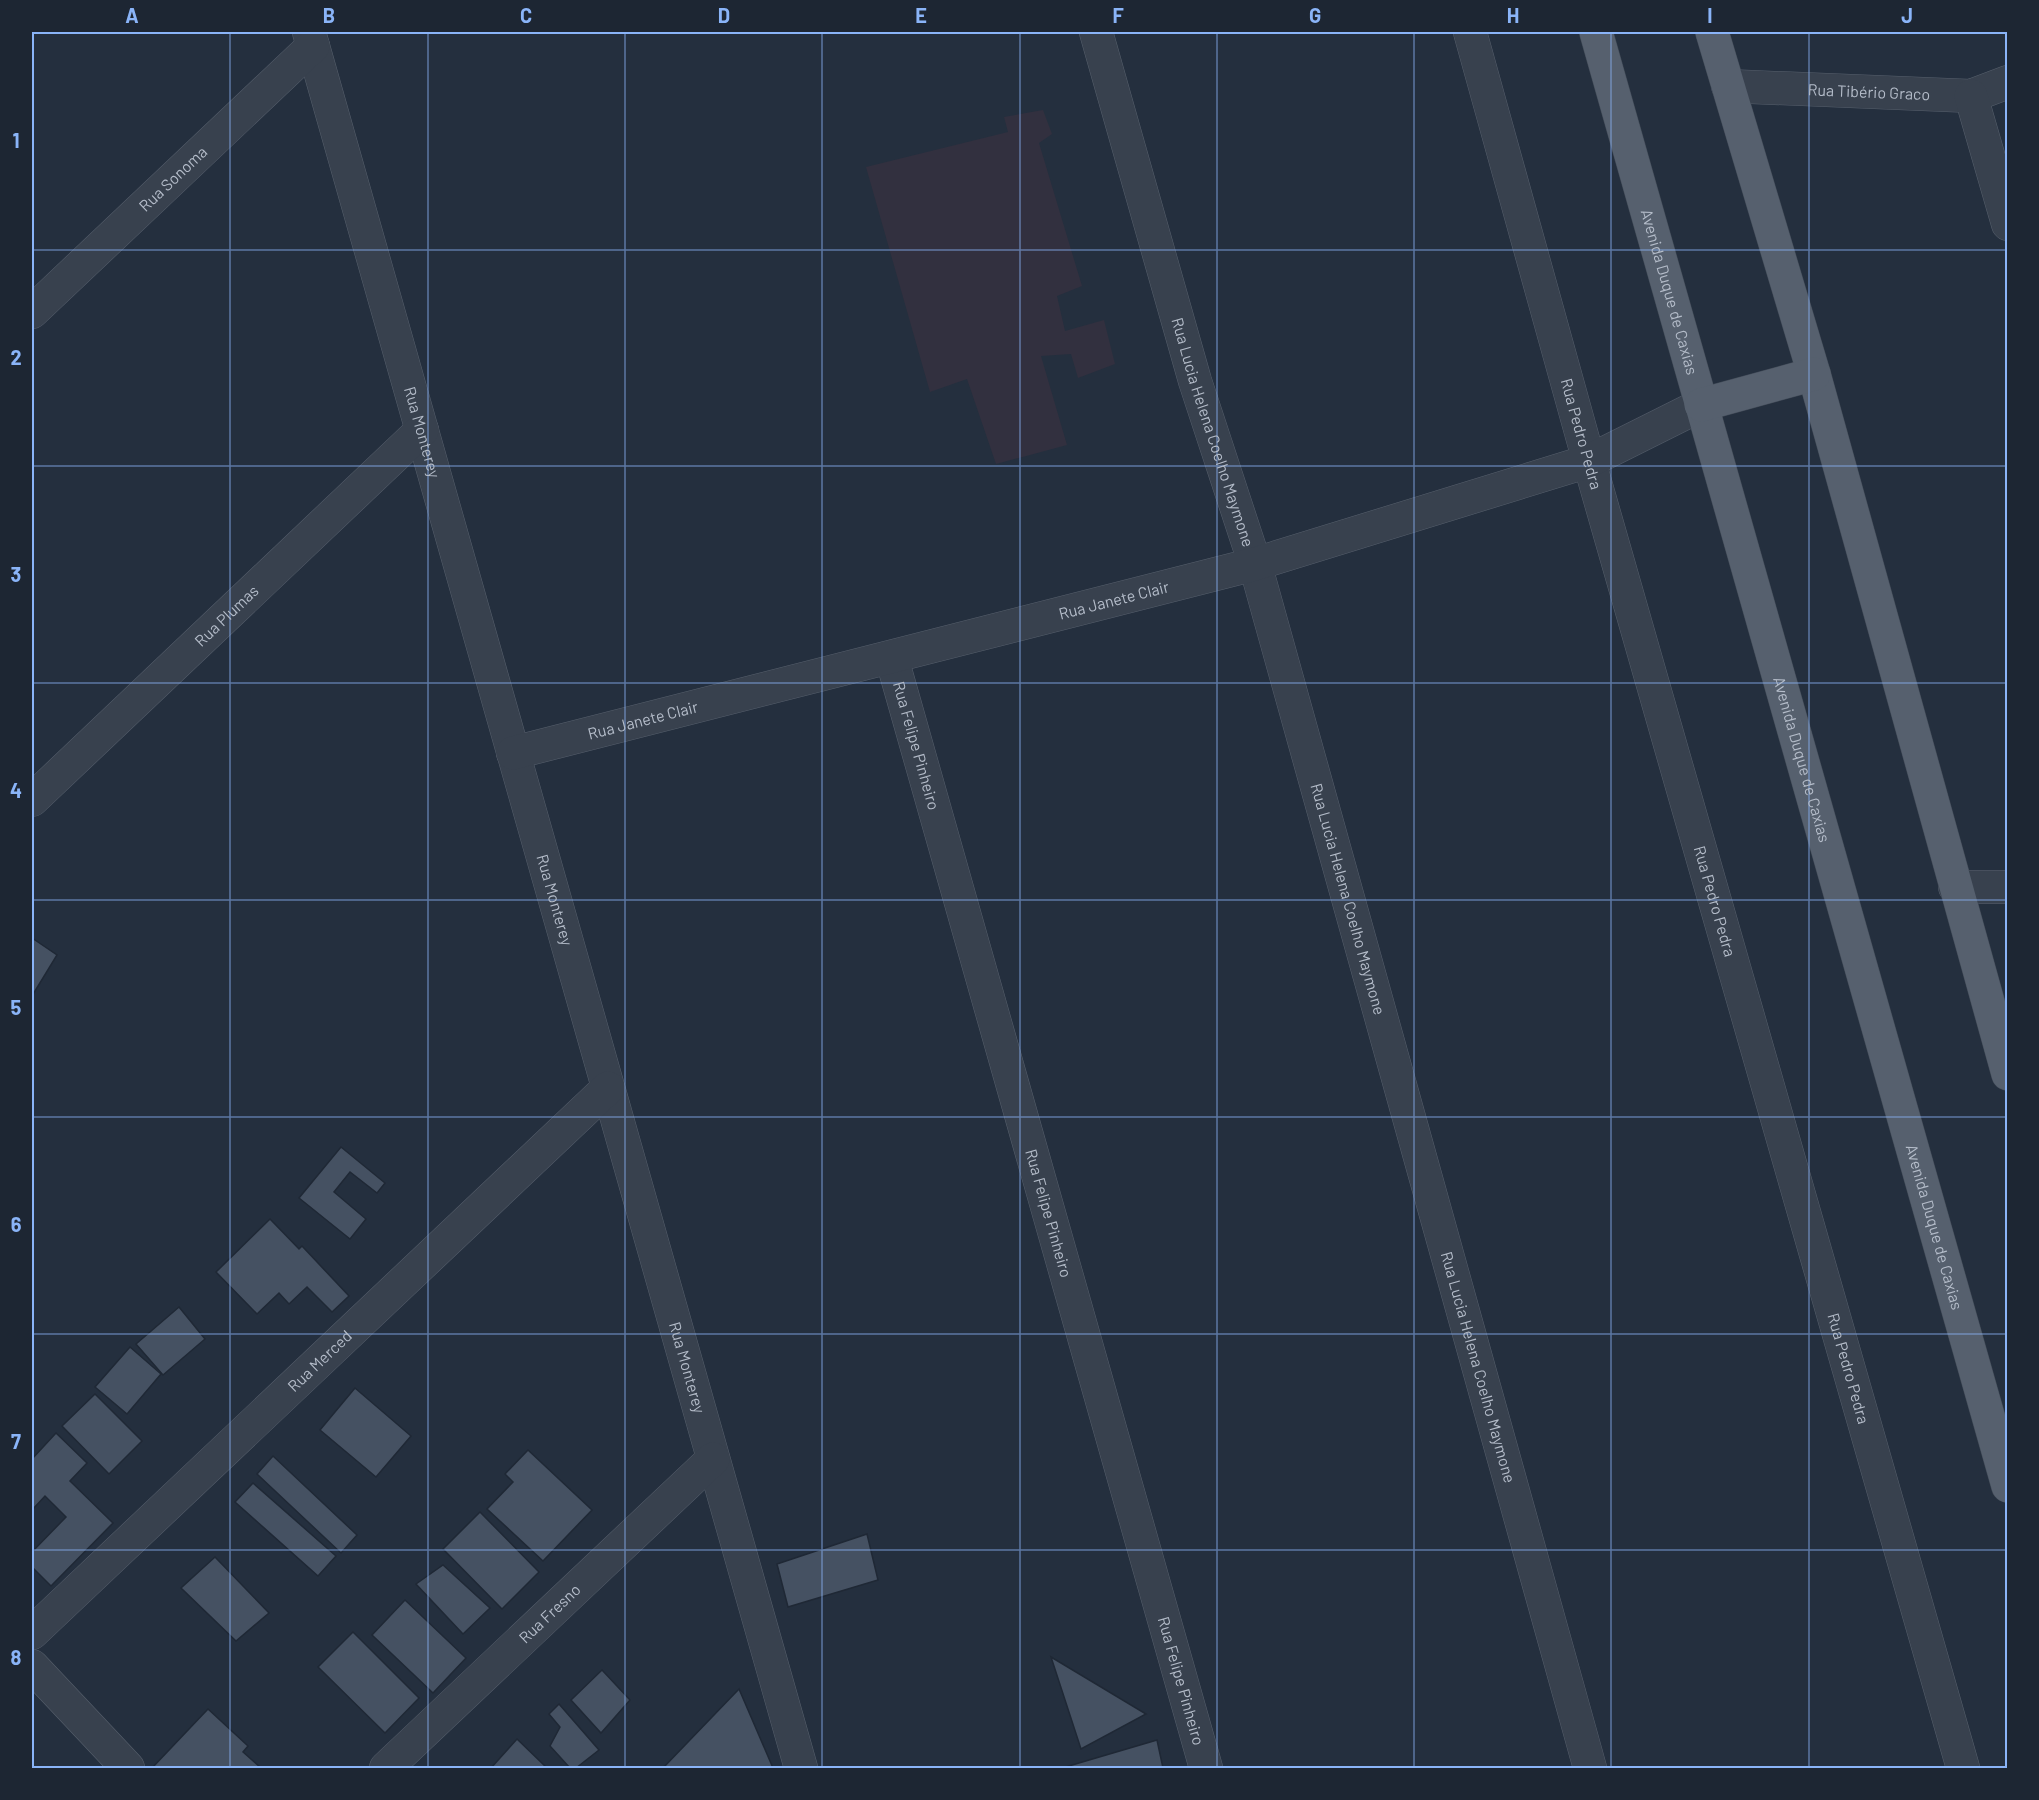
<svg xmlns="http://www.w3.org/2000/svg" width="2039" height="1800" font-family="Barlow,sans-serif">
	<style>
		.medical { fill: #32303f }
		.building { fill: #455162; stroke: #1f2835; stroke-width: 1.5 }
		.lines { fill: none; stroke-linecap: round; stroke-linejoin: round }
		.minor-casing { stroke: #565f6c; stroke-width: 34 }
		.major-casing { stroke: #414a57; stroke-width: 34 }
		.minor { stroke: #38414e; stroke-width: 33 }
		.major { stroke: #56606e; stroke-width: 33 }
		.grid { fill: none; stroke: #8ab4f8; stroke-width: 1.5; stroke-opacity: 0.55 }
		.labels { text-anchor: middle; stroke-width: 4.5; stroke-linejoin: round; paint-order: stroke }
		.street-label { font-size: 16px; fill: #b4bcc9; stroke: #1d2633 }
		.neatline { fill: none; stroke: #8ab4f8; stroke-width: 2 }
		.grid-label { font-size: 20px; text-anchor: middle; font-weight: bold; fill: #8ab4f8 }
	</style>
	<rect width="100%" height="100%" fill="#242f3e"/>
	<path class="medical" d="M1043 110 1052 134 1039 143 1082 286 1057 296 1065 331 1104 320 1115 364 1078 378 1071 354 1041 356 1067 445 996 464 967 379 930 392 866 167 1008 132 1004 117Z"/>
	<g class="building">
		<path d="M32 938 57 955 32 996Z"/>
		<path d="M341 1147 385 1183 377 1193 350 1172 334 1192 366 1219 350 1239 299 1198Z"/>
		<path d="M270 1219 299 1249 302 1246 349 1296 332 1312 307 1287 289 1304 279 1293 257 1314 216 1272Z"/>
		<path d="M179 1307 205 1339 163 1375 136 1344Z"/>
		<path d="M130 1347 161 1374 127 1414 95 1387Z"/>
		<path d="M355 1388 411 1436 376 1477 320 1430Z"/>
		<path d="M95 1394 142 1441 109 1474 62 1426Z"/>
		<path d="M56 1433 87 1463 70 1481 113 1523 51 1586 32 1567V1552L66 1517 45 1496 32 1510V1459Z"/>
		<path d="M528 1450 592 1510 543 1561 487 1509 513 1482 505 1474Z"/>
		<path d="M273 1456 357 1535 341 1553 257 1474Z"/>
		<path d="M253 1483 336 1556 318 1576 235 1502Z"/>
		<path d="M480 1512 539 1572 502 1609 443 1549Z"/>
		<path d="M867 1534 878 1580 788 1607 777 1564Z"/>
		<path d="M215 1557 269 1613 236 1641 181 1588Z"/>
		<path d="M443 1565 490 1608 463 1634 416 1584Z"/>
		<path d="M405 1600 466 1658 433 1693 372 1635Z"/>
		<path d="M353 1632 419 1698 385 1733 318 1667Z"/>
		<path d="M1051 1657 1146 1714 1081 1749Z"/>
		<path d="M602 1670 630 1700 601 1733 571 1700Z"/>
		<path d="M739 1689 773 1768H663Z"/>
		<path d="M559 1704 599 1750 576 1768H570L550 1746 560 1727 549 1714Z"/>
		<path d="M208 1709 248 1746 243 1752 261 1768H152Z"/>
		<path d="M517 1739 547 1768H491Z"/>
		<path d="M1157 1740 1163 1768H1062Z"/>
	</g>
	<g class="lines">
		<defs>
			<g id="minor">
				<path id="s1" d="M309 32 801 1768"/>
				<path id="s2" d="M1096 32 1195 381 1255 564 1590 1768"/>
				<path id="s3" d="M1470 32 1589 461 1963 1768"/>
				<path id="s4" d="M1728 86 1971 96 2008 82"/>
				<path d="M1971 96 2008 224"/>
				<path id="s5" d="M32 312 313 46"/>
				<path id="s6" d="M892 659 1206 1768"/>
				<path id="s7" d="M513 753 1255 564 1589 461 1701 405"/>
				<path id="s8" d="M32 800 422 430"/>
				<path d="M1955 887H2008"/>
				<path id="s9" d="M32 1633 608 1088"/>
				<path d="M32 1666 128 1768"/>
				<path id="s10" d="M386 1768 713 1459"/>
			</g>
			<g id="major">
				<path id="s11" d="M1596 32 2008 1486"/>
				<path d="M1712 32 1814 374 2008 1074"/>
				<path d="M1701 405 1814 374"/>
			</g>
		</defs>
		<use href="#minor" class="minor-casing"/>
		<use href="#major" class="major-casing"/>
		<use href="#minor" class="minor"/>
		<use href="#major" class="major"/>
	</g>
	<path class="grid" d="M230 32V1768M428 32V1768M625 32V1768M822 32V1768M1020 32V1768M1217 32V1768M1414 32V1768M1611 32V1768M1809 32V1768M32 250H2008M32 466H2008M32 683H2008M32 900H2008M32 1117H2008M32 1334H2008M32 1550H2008"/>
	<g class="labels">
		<g class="street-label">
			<text dy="6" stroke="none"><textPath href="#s4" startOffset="141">Rua Tibério Graco</textPath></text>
			<text dy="6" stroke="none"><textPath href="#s5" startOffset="194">Rua Sonoma</textPath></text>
			<text dy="6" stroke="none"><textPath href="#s11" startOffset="270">Avenida Duque de Caxias</textPath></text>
			<text dy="6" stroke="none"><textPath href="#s1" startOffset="416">Rua Monterey</textPath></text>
			<text dy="6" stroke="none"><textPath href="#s2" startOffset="417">Rua Lucia Helena Coelho Maymone</textPath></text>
			<text dy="6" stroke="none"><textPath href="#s3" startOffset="417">Rua Pedro Pedra</textPath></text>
			<text dy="6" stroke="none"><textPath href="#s7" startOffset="620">Rua Janete Clair</textPath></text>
			<text dy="6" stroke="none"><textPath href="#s8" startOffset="268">Rua Plumas</textPath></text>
			<text dy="6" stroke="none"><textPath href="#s7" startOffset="134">Rua Janete Clair</textPath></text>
			<text dy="6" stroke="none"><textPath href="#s6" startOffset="90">Rua Felipe Pinheiro</textPath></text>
			<text dy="6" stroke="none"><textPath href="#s11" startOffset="756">Avenida Duque de Caxias</textPath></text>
			<text dy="6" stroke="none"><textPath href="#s2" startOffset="903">Rua Lucia Helena Coelho Maymone</textPath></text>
			<text dy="6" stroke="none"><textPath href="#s1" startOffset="902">Rua Monterey</textPath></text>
			<text dy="6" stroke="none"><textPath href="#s3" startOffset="903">Rua Pedro Pedra</textPath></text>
			<text dy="6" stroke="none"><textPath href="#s6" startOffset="576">Rua Felipe Pinheiro</textPath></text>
			<text dy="6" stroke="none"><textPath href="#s11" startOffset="1242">Avenida Duque de Caxias</textPath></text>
			<text dy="6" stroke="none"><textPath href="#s9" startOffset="396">Rua Merced</textPath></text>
			<text dy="6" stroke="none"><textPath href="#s2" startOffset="1389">Rua Lucia Helena Coelho Maymone</textPath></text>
			<text dy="6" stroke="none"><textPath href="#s1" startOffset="1388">Rua Monterey</textPath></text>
			<text dy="6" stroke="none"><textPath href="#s3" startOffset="1389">Rua Pedro Pedra</textPath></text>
			<text dy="6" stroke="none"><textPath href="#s10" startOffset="225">Rua Fresno</textPath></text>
			<text dy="6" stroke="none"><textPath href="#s6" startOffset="1062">Rua Felipe Pinheiro</textPath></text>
		</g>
	</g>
	<rect width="2039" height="1800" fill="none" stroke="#1d2633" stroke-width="66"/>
	<rect x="33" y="33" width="1973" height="1734" class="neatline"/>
	<g class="grid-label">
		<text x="132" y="23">A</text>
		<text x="329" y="23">B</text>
		<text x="526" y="23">C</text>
		<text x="724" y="23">D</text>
		<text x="921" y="23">E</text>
		<text x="1118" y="23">F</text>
		<text x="1315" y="23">G</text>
		<text x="1513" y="23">H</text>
		<text x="1710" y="23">I</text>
		<text x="1907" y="23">J</text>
		<text x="16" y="148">1</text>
		<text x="16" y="365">2</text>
		<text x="16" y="582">3</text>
		<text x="16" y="798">4</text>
		<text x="16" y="1015">5</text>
		<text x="16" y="1232">6</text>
		<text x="16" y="1449">7</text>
		<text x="16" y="1665">8</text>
	</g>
</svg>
